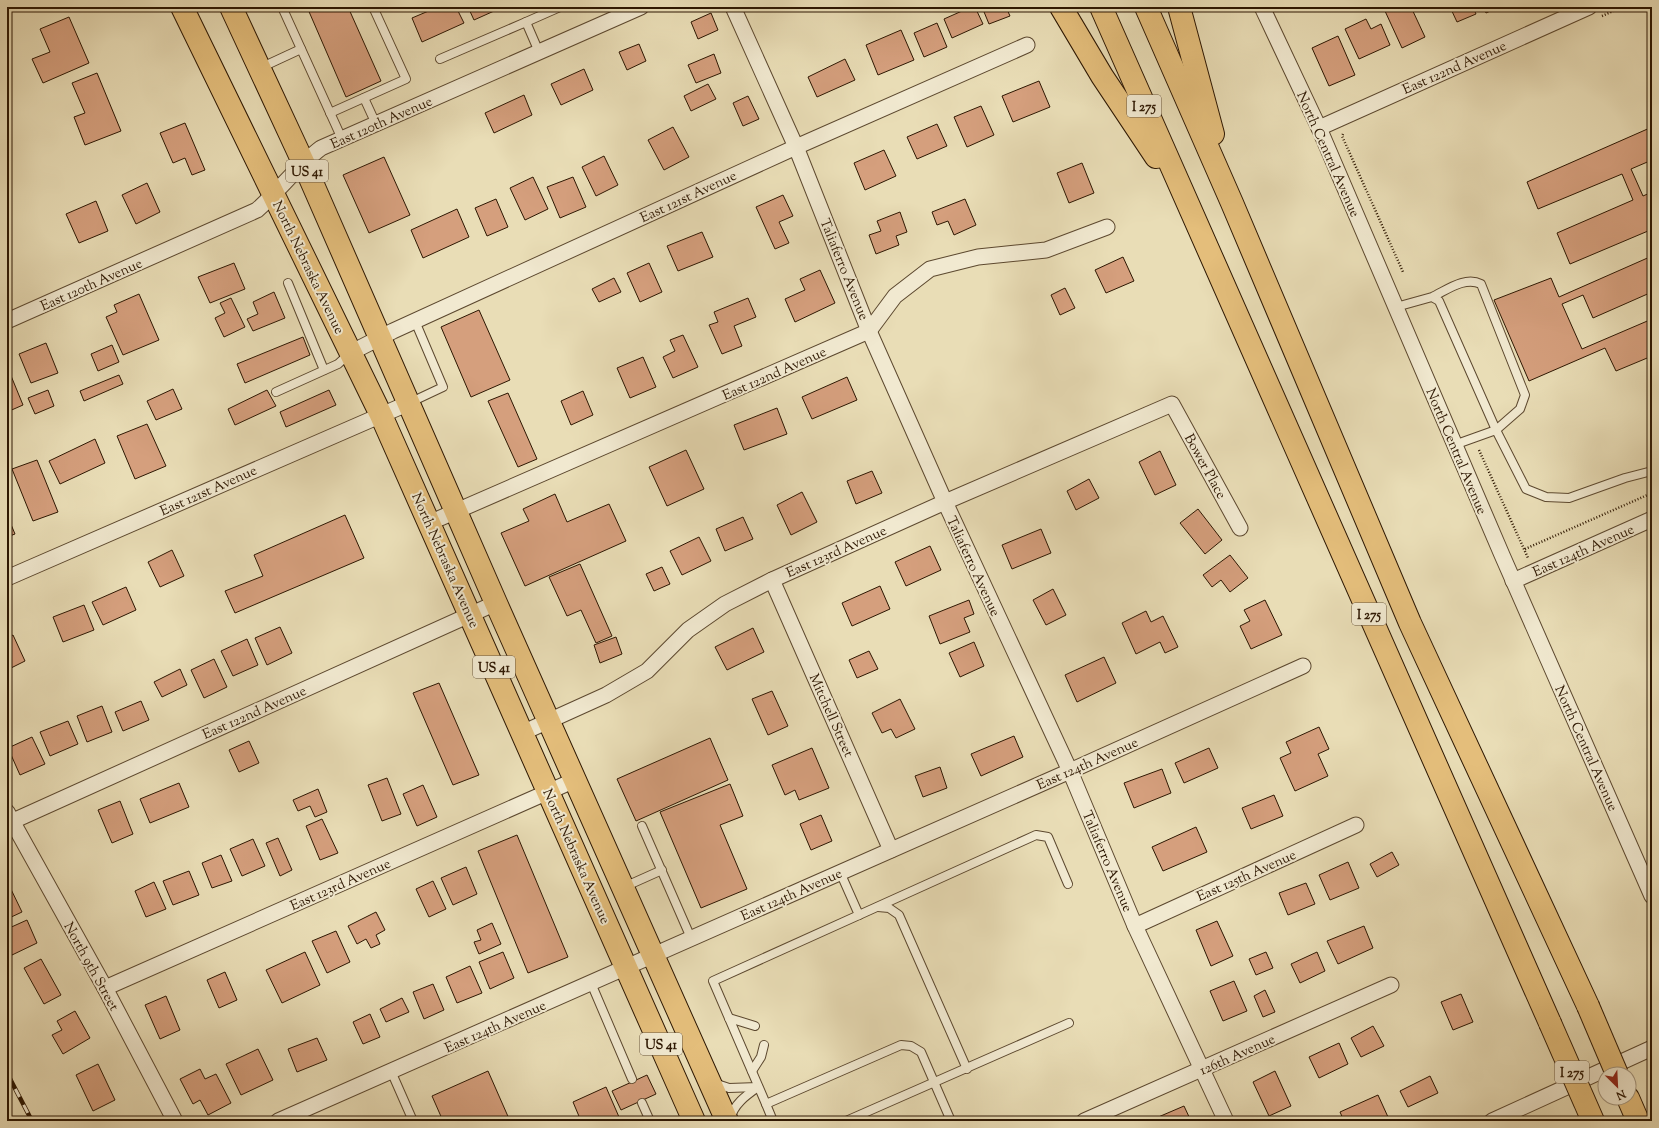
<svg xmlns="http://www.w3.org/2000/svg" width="1659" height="1128" font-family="'Sorts Mill Goudy',serif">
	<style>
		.building { fill: #d59f7d; stroke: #2d1702 }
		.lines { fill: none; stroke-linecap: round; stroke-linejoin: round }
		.service-casing { stroke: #5c482f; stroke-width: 10 }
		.minor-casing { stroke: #5c482f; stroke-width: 17 }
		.primary-casing { stroke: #2d1702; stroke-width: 24 }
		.motorway-casing { stroke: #2d1702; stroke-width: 24 }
		.path { stroke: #2d1702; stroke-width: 2.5; stroke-dasharray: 1 2; stroke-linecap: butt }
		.service { stroke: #f1e9d0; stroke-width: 8 }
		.minor { stroke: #f1e9d0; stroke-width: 15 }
		.primary { stroke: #e4be7b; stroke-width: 22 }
		.motorway { stroke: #e4be7b; stroke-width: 22 }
		.rail-casing { stroke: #2d1702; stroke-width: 4.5 }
		.rail { stroke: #f1e9d0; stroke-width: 3; stroke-dasharray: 9; stroke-linecap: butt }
		.motorway-bridge-casing { stroke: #2d1702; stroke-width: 24; stroke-linecap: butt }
		.motorway-bridge { stroke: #e4be7b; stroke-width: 22 }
		.labels { text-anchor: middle; stroke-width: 4; stroke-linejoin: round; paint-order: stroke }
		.shield { fill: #f1e9d0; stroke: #685640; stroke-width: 1 }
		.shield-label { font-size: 13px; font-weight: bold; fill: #2d1702 }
		.street-label { font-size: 14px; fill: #2d1702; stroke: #f1e9d0 }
	</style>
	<rect width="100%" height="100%" fill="#e9ddb6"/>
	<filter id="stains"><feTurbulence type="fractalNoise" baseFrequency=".005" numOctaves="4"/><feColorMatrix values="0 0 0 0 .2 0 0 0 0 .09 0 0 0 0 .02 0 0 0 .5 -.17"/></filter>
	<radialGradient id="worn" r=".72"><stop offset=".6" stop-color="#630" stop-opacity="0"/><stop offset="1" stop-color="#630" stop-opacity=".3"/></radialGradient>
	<g class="building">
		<path d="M307 7H348L381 81 346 97Z"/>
		<path d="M438 7H456L464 23 422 42 412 18Z"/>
		<path d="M468 7H503L474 20Z"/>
		<path d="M971 7H975L983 24 952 38 944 19Z"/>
		<path d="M982 7H1006L1010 16 989 24Z"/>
		<path d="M1393 7H1411L1425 37 1402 48 1385 11Z"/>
		<path d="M1450 7H1473L1476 14 1457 22Z"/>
		<path d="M1483 7H1499L1486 13Z"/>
		<path d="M711 13 718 30 698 39 691 22Z"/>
		<path d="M69 17 89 63 43 83 32 59 50 52 40 29Z"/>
		<path d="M1366 19 1371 29 1381 24 1390 45 1359 59 1345 29Z"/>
		<path d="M937 23 947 47 924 57 914 33Z"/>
		<path d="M901 30 914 60 878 75 866 45Z"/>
		<path d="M1338 36 1355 75 1329 86 1312 48Z"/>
		<path d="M639 44 646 61 627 70 619 52Z"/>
		<path d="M714 54 721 73 696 83 688 65Z"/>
		<path d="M845 59 855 80 817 97 808 77Z"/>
		<path d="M584 69 593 90 561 105 551 84Z"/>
		<path d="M97 73 121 131 85 145 74 117 85 113 72 83Z"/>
		<path d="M1039 81 1050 107 1013 122 1002 96Z"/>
		<path d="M708 84 716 99 691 111 684 96Z"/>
		<path d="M524 95 532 115 494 133 485 113Z"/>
		<path d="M748 96 759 119 743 126 733 103Z"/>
		<path d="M981 106 994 135 967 147 954 117Z"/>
		<path d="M185 123 205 170 192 175 185 158 173 163 160 133Z"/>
		<path d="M937 124 947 146 917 159 907 137Z"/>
		<path d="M673 127 689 157 664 170 648 140Z"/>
		<path d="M1652 127V160L1631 169 1643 196 1652 192V241L1648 231 1570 264 1557 233 1633 200 1622 174 1538 209 1527 182Z"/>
		<path d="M884 150 896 176 865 190 854 163Z"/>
		<path d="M604 156 618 185 596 196 582 167Z"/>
		<path d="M384 157 410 215 369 233 343 175Z"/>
		<path d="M1082 163 1094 193 1069 203 1057 173Z"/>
		<path d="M533 177 548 209 525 220 510 188Z"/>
		<path d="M573 177 586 207 560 218 547 187Z"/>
		<path d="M147 183 160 212 136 224 122 195Z"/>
		<path d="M783 195 793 216 779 222 789 243 775 249 756 207Z"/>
		<path d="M496 199 508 227 487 236 475 208Z"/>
		<path d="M965 199 976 225 954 235 948 221 937 225 932 212Z"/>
		<path d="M96 201 108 231 79 243 66 214Z"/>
		<path d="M457 209 469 237 423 258 411 230Z"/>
		<path d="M900 212 907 232 896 236 899 245 876 254 869 235 881 231 877 221Z"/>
		<path d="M702 232 713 257 678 271 667 246Z"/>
		<path d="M1652 256V292L1593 318 1583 295 1562 304 1582 349 1652 319V356L1616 371 1605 348 1529 381 1494 300 1551 278 1559 297Z"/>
		<path d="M1123 257 1134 281 1106 293 1095 270Z"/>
		<path d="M234 263 245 289 210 303 198 277Z"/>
		<path d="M649 263 662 292 640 302 627 273Z"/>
		<path d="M820 270 835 303 795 322 785 299 805 290 800 279Z"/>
		<path d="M614 278 621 292 599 302 592 289Z"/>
		<path d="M1065 288 1075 308 1060 315 1051 295Z"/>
		<path d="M274 292 285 318 253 331 247 319 258 314 253 302Z"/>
		<path d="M139 294 159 340 123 355 106 317 117 312 114 305Z"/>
		<path d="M231 298 245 327 224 337 215 318 225 313 220 303Z"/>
		<path d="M748 298 756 317 734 326 742 346 722 354 709 325 718 322 714 312Z"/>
		<path d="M479 310 510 380 471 397 441 327Z"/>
		<path d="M683 335 698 367 673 378 663 357 675 351 670 340Z"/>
		<path d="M303 337 310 355 245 383 237 364Z"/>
		<path d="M46 343 58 373 31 383 19 354Z"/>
		<path d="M112 345 119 362 98 371 91 354Z"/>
		<path d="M643 357 656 387 630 398 617 368Z"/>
		<path d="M7 366 23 405 7 412Z"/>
		<path d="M119 375 123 384 84 401 80 391Z"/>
		<path d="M847 377 857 400 812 419 802 397Z"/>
		<path d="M173 389 182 409 156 420 147 401Z"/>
		<path d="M48 390 54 406 35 414 28 398Z"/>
		<path d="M267 390 276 406 235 425 228 409Z"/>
		<path d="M329 390 336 405 286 427 280 412Z"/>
		<path d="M583 391 593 415 571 425 561 401Z"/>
		<path d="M508 393 537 459 518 467 488 401Z"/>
		<path d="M777 408 787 434 744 450 734 425Z"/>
		<path d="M147 424 166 466 135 479 117 436Z"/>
		<path d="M95 439 105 463 60 484 49 461Z"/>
		<path d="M686 450 704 489 667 506 649 467Z"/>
		<path d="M1160 451 1176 485 1155 495 1139 462Z"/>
		<path d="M37 460 58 512 33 521 12 469Z"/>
		<path d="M872 471 882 493 856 504 847 481Z"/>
		<path d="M1089 479 1099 498 1076 510 1067 491Z"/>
		<path d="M802 492 817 522 791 535 777 505Z"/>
		<path d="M555 494 567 522 609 504 626 541 525 586 501 533 529 521 523 509Z"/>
		<path d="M1198 509 1222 540 1205 554 1180 523Z"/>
		<path d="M7 515 15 534 7 537Z"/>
		<path d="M345 515 364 558 235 613 225 591 263 576 254 555Z"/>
		<path d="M743 517 753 539 725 551 716 529Z"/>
		<path d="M1041 529 1051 553 1012 569 1002 545Z"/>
		<path d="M699 537 711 561 682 575 670 551Z"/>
		<path d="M930 546 941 570 906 586 895 562Z"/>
		<path d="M172 550 184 576 160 587 148 562Z"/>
		<path d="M1230 555 1248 578 1230 592 1221 580 1212 587 1203 575Z"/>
		<path d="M580 564 612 636 596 643 581 610 567 616 549 577Z"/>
		<path d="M662 567 670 584 654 591 646 574Z"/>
		<path d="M880 586 890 609 852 626 842 603Z"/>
		<path d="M126 587 136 610 103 625 92 602Z"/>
		<path d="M1053 589 1066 615 1046 625 1033 600Z"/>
		<path d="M969 600 974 614 964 618 970 632 940 644 929 616Z"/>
		<path d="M1265 600 1282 635 1251 649 1240 626 1250 621 1244 610Z"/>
		<path d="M84 605 94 630 63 642 53 617Z"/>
		<path d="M1146 611 1151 622 1163 616 1178 647 1165 653 1160 642 1136 654 1122 623Z"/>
		<path d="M280 627 292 653 267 665 255 638Z"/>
		<path d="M753 628 764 652 727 670 715 647Z"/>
		<path d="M13 635 25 661 7 670V638Z"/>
		<path d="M616 637 622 654 600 663 594 645Z"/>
		<path d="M247 639 258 665 233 676 221 651Z"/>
		<path d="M974 642 984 666 960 677 949 653Z"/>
		<path d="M869 651 878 669 857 678 849 660Z"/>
		<path d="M1104 657 1116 683 1077 702 1065 675Z"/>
		<path d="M214 659 227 687 204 698 191 670Z"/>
		<path d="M180 669 187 685 162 697 154 682Z"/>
		<path d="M439 683 479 775 453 785 413 693Z"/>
		<path d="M772 691 788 726 768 735 752 699Z"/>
		<path d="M900 699 915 729 896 738 891 729 882 733 872 713Z"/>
		<path d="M141 701 149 720 123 731 115 712Z"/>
		<path d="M102 706 112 732 87 742 77 716Z"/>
		<path d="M68 721 78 744 50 756 40 732Z"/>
		<path d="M1319 727 1329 749 1318 754 1328 776 1295 791 1280 758 1291 753 1286 742Z"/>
		<path d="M1014 736 1023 757 981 776 971 754Z"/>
		<path d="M32 737 45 764 20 775 8 748Z"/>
		<path d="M710 738 728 780 636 821 617 779Z"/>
		<path d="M249 741 259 763 239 772 229 750Z"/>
		<path d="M812 748 829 788 799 800 795 790 785 795 772 765Z"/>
		<path d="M1209 748 1218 768 1184 783 1175 763Z"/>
		<path d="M940 767 947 788 923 797 915 776Z"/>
		<path d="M1162 769 1171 793 1134 808 1124 783Z"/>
		<path d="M387 778 401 814 382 821 368 785Z"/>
		<path d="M179 783 189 807 150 823 140 799Z"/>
		<path d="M730 784 743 816 720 825 747 889 701 908 660 812Z"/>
		<path d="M423 785 437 817 417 826 403 794Z"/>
		<path d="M318 789 327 812 315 817 310 806 298 811 293 800Z"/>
		<path d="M1274 795 1283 816 1251 829 1242 808Z"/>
		<path d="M120 801 133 834 112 843 98 810Z"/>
		<path d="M821 815 832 841 811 850 800 824Z"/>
		<path d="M322 819 338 853 320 860 306 826Z"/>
		<path d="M1196 827 1207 852 1163 871 1152 847Z"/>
		<path d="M517 835 568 957 528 973 478 851Z"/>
		<path d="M278 838 292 870 280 876 266 843Z"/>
		<path d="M253 839 265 866 242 876 230 849Z"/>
		<path d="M1392 852 1399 865 1377 877 1370 864Z"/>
		<path d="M221 855 232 881 212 888 202 863Z"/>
		<path d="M1348 862 1359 888 1330 900 1319 875Z"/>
		<path d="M466 867 477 894 453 905 441 878Z"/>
		<path d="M189 871 199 895 173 905 163 881Z"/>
		<path d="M7 881 22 912 7 919Z"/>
		<path d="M433 881 446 909 429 917 416 889Z"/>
		<path d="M154 882 166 909 146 917 135 891Z"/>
		<path d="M1306 883 1315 904 1288 915 1279 893Z"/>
		<path d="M376 912 385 930 376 935 380 944 371 948 366 939 357 944 348 926Z"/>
		<path d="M27 920 37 943 12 955 7 943V929Z"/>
		<path d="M1217 921 1233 956 1211 966 1196 930Z"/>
		<path d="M492 923 501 944 479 954 474 942 481 940 477 930Z"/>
		<path d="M1364 926 1373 948 1338 964 1327 941Z"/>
		<path d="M336 931 350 962 327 973 312 941Z"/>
		<path d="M305 952 320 985 282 1003 266 970Z"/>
		<path d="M503 952 514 978 490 989 479 962Z"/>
		<path d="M1266 952 1273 968 1256 975 1249 959Z"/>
		<path d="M1317 952 1325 971 1300 983 1291 964Z"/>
		<path d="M41 959 61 995 44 1004 24 968Z"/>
		<path d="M470 966 482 993 457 1003 446 977Z"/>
		<path d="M225 972 237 1000 219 1008 207 980Z"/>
		<path d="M1234 981 1247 1011 1223 1021 1210 991Z"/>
		<path d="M433 984 444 1010 424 1019 413 992Z"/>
		<path d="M1265 990 1275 1012 1263 1017 1254 996Z"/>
		<path d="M1461 994 1473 1022 1453 1030 1441 1002Z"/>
		<path d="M166 996 180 1030 160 1039 145 1005Z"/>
		<path d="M402 998 409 1012 386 1022 380 1009Z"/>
		<path d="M75 1011 90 1038 63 1054 52 1035 62 1030 57 1021Z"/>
		<path d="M370 1014 380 1037 363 1044 353 1022Z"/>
		<path d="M1373 1026 1384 1046 1361 1057 1351 1038Z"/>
		<path d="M317 1038 327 1060 297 1072 288 1049Z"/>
		<path d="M1339 1043 1348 1064 1319 1078 1309 1057Z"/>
		<path d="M258 1049 273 1080 241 1095 226 1064Z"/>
		<path d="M98 1064 115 1100 93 1111 76 1075Z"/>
		<path d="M200 1069 205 1079 216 1074 231 1103 208 1115 200 1100 193 1104 180 1079Z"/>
		<path d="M488 1071 510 1121H443L432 1096Z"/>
		<path d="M1275 1071 1291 1106 1269 1116 1253 1082Z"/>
		<path d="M647 1075 656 1094 621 1110 612 1091Z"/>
		<path d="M1430 1076 1438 1093 1408 1107 1400 1091Z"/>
		<path d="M606 1087 619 1117 611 1121H581L573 1102Z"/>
		<path d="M1378 1095 1388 1117 1378 1121H1344L1340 1112Z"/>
		<path d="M1184 1106 1191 1121H1157L1156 1118Z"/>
	</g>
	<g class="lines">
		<defs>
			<g id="service">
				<path d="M282 7 342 139"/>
				<path d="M526 22 560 7"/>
				<path d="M440 59 526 22 539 52"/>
				<path d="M260 68 301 49"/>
				<path d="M364 98 376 124"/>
				<path d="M330 113 406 79 373 7"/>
				<path d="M288 283 324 370"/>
				<path d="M1396 307 1432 297 1439 301 1496 430 1520 409 1525 395 1481 284C1465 276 1447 290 1432 297"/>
				<path d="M276 392 338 364 349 354"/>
				<path d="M409 403 443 387 415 321"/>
				<path d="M1454 445 1496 430 1526 489 1546 497 1569 498 1625 478 1652 471"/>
				<path d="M642 826 691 938"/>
				<path d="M624 887 662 870"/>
				<path d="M878 907 889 908 899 915 967 1069"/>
				<path d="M859 915 1036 835 1048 837 1068 884"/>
				<path d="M591 983 632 1079"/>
				<path d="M729 1018 755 1026"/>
				<path d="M391 1071 413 1121"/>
				<path d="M752 1071 761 1057 764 1045"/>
				<path d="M714 1083 729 1088 758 1087"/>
				<path d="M642 1103 650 1121"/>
				<path d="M766 1104 713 981 859 915 840 872"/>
				<path d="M731 1119C732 1105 748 1094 758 1087"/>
				<path d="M773 1121 766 1104 901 1045 911 1046 921 1052 951 1121"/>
				<path d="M846 1121 1069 1023"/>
			</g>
			<g id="minor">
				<path d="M733 7 796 147 869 331 945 502 1070 771 1135 926 1226 1121"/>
				<path d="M1262 7 1319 128 1502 555 1652 896"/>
				<path d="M1319 128 1589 7"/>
				<path d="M7 321 257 210C280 190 297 166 321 148L641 7"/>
				<path d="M352 352 393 331 796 147 1027 45"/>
				<path d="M429 523 869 331 895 296 930 269 978 257 1046 250 1107 227"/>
				<path d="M7 578 409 403"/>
				<path d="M772 580 891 850"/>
				<path d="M1513 581 1652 519"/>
				<path d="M522 733 606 695 647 671 688 630 725 604 772 580 945 502 1172 404 1240 528"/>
				<path d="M7 812 105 988 175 1121"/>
				<path d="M13 821 496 603"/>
				<path d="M1135 926 1356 825"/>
				<path d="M105 988 575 780"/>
				<path d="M278 1121 1070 771 1303 666"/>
				<path d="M1084 1121 1391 985"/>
				<path d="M1492 1121 1652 1048"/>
			</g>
			<g id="primary">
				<path d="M182 7 381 415 694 1121"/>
				<path d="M231 7 303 162 496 603 727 1121"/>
			</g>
			<g id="motorway">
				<path d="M1061 7 1102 76 1156 157"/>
				<path d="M1101 7 1550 1023"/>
				<path d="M1146 7 1232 203 1410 623 1588 1006"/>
				<path d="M1179 7 1213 134"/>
				<path d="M1628 1098 1638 1121"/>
			</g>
		</defs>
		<use href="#service" class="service-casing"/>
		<use href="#minor" class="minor-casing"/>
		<use href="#primary" class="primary-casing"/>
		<use href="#motorway" class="motorway-casing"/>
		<g class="path">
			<path d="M1602 16 1622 7"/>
			<path d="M1343 134 1342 136 1403 272"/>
			<path d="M1479 450 1528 558"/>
			<path d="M1525 549 1652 493"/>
		</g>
		<use href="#service" class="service"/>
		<use href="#minor" class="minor"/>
		<use href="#primary" class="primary"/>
		<use href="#motorway" class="motorway"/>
		<defs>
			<path id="rail" d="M7 1073 32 1121"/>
		</defs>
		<use href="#rail" class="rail-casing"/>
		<use href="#rail" class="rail"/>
		<defs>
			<g id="motorway-bridge">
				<path d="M1588 1006 1617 1074"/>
				<path d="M1550 1023 1593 1121"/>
			</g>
		</defs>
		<use href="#motorway-bridge" class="motorway-bridge-casing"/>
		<use href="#motorway-bridge" class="motorway-bridge"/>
	</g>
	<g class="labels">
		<g class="shield">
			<rect x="1127" y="95" width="34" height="22" rx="3"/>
			<rect x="286" y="160" width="42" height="22" rx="3"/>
			<rect x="1352" y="603" width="34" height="22" rx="3"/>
			<rect x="473" y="656" width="42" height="22" rx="3"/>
			<rect x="640" y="1033" width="42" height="22" rx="3"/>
			<rect x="1555" y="1061" width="34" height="22" rx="3"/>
		</g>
		<g class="shield-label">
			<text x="1144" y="111">I 275</text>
			<text x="307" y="176">US 41</text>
			<text x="1369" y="619">I 275</text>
			<text x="494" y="672">US 41</text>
			<text x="661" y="1049">US 41</text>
			<text x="1572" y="1077">I 275</text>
		</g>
		<g class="street-label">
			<text transform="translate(1454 67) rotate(-24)" y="5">East 122nd Avenue</text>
			<text transform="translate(381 122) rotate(-24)" y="5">East 120th Avenue</text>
			<text transform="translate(1329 154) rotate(66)" y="5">North Central Avenue</text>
			<text transform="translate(688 196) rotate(-25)" y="5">East 121st Avenue</text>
			<text transform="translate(309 267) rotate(64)" y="5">North Nebraska Avenue</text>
			<text transform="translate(845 269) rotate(68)" y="5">Taliaferro Avenue</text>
			<text transform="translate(91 284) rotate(-24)" y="5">East 120th Avenue</text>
			<text transform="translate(774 373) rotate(-24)" y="5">East 122nd Avenue</text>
			<text transform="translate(1457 451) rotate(67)" y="5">North Central Avenue</text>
			<text transform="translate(1206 466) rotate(61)" y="5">Bower Place</text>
			<text transform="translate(208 490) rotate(-24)" y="5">East 121st Avenue</text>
			<text transform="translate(1583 550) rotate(-24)" y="5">East 124th Avenue</text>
			<text transform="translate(836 551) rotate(-24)" y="5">East 123rd Avenue</text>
			<text transform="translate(446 560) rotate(66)" y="5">North Nebraska Avenue</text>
			<text transform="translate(974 566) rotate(65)" y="5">Taliaferro Avenue</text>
			<text transform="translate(254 712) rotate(-24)" y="5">East 122nd Avenue</text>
			<text transform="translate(832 715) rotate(66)" y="5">Mitchell Street</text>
			<text transform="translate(1587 748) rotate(66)" y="5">North Central Avenue</text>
			<text transform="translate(1087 763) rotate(-24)" y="5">East 124th Avenue</text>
			<text transform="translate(577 856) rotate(66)" y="5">North Nebraska Avenue</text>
			<text transform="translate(1108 861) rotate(67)" y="5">Taliaferro Avenue</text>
			<text transform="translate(1246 875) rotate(-24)" y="5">East 125th Avenue</text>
			<text transform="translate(340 884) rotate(-24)" y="5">East 123rd Avenue</text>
			<text transform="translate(791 894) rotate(-24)" y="5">East 124th Avenue</text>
			<text transform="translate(92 966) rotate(61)" y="5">North 9th Street</text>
			<text transform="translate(495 1026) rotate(-24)" y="5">East 124th Avenue</text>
			<text transform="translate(1237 1054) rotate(-24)" y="5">126th Avenue</text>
		</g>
	</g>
	<rect width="1659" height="1128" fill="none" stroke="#e9ddb6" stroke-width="24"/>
	<rect x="8" y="8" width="1643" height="1112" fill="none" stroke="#2d1702" stroke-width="2"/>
	<rect x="12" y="12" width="1635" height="1104" fill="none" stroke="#2d1702"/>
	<g transform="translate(1617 1086) rotate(156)"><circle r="19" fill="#f1e9d0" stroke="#a3957e"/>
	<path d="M0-3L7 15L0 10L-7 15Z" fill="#8f2418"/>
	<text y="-6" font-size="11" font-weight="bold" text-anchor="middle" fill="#2d1702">N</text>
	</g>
	<rect width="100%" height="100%" filter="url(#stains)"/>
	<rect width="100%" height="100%" fill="url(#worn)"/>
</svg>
